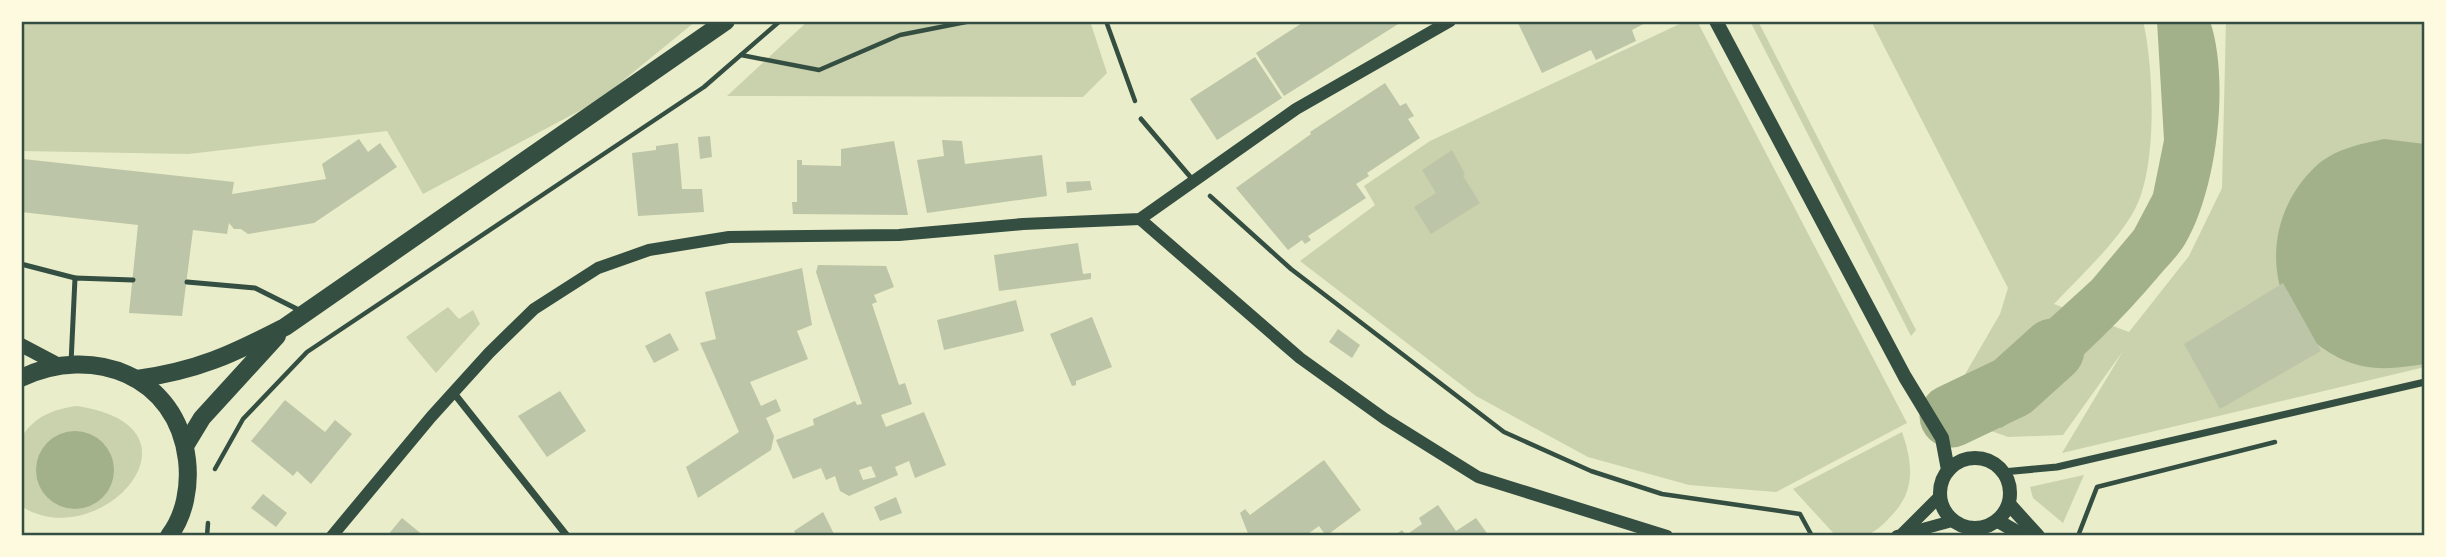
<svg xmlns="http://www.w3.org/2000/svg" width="2446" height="557" font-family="Georgia,serif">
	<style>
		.green { fill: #cad2ad }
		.water { fill: #a3b18a }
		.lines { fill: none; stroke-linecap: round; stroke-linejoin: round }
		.river { stroke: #a3b18a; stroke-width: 63 }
		.building { fill: #bcc5a7; fill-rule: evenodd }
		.path { stroke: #344e41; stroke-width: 4.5 }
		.service { stroke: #344e41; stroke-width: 5 }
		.minor { stroke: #344e41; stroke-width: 7 }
		.tertiary { stroke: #344e41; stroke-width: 12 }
		.secondary { stroke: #344e41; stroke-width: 14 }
		.primary { stroke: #344e41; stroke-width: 18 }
		.neatline { fill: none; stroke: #344e41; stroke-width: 2.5 }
	</style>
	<rect width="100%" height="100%" fill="#e9edc9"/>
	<g class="green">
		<path d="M21 21H696L598 101 423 194 387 131 188 154 21 151Z"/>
		<path d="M808 21H1090L1107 73 1083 97 727 96Z"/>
		<path d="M1686 21H1697L1907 423 1776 492 1689 485 1588 457 1476 396 1300 261 1375 205 1364 186 1430 141Z"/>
		<path d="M1750 21H1758L1916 330 1911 336Z"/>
		<path d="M1871 21H2143C2154 67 2158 170 2134 211 2114 246 2081 275 2054 304L2129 332 2189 256 2222 188 2226 21H2425V367L2062 453 2123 351 2063 435 2008 437 1963 421 1953 395 2000 314 2008 288Z"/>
		<path d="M448 307 459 319 473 310 480 324 436 373 406 337Z"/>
		<path d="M77 406C217 427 99 557 21 506V438C34 416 54 409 77 406Z"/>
		<path d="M1902 432C1913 464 1916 492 1890 517 1883 525 1874 533 1864 536 1856 538 1845 536 1836 536L1793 489Z"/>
		<path d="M2084 475 2063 523 2033 498 2030 487Z"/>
	</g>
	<g class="water">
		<path d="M2157 21H2210C2230 80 2217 190 2185 244 2178 256 2166 267 2158 277 2122 320 2082 357 2041 394 2028 407 2017 419 2001 428L1975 387 2092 280 2134 230 2153 194 2164 140Z"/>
		<path d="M2384 139 2425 144V364C2399 368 2372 372 2346 361 2265 327 2254 225 2315 167 2334 149 2360 144 2384 139Z"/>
		<circle cx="75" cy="470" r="39"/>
	</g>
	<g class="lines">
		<path class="river" d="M1951 416 2012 387 2053 350"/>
	</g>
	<g class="building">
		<path d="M1305 21H1403L1284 96 1256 53Z"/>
		<path d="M1517 21H1649L1632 30 1636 41 1596 60 1591 50 1542 73Z"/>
		<path d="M1255 57 1282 98 1217 140 1190 99Z"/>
		<path d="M1385 83 1400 106 1406 103 1414 116 1408 119 1420 138 1367 173 1369 176 1356 184 1366 198 1308 236 1311 240 1305 244 1302 240 1288 250 1236 188 1311 134 1310 132Z"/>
		<path d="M710 136 712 157 700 159 698 137Z"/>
		<path d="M359 139 368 152 380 143 397 167 314 223 248 234 241 229H234L229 223 227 234 193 230 182 316 129 313 138 225 21 212 23 159 234 182 232 194 326 179 322 164Z"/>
		<path d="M942 140 962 141 965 164 1042 155 1047 196 927 213 917 160 944 156Z"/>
		<path d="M894 141 908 215 793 214 792 202H797V160H802V165L841 166V149Z"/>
		<path d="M678 143 682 189H702L704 212 638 216 632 153 656 150V146Z"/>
		<path d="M1452 150 1465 174 1463 176 1480 203 1431 234 1414 207 1436 193 1422 170Z"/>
		<path d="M1090 181 1092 190 1067 193 1066 182Z"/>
		<path d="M1078 243 1083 274 1091 273V279L999 291 994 255Z"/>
		<path d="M818 265 886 266 894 287 874 295 877 302 872 304 899 385 905 383 912 404 881 415 886 427 924 412 946 465 915 478 909 461 895 467 898 475 849 496 840 491 835 476 826 480 821 468 793 479 776 440 814 425 813 419 855 401 857 405 862 404 829 312 816 272ZM871 466 876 477 863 480 859 470Z"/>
		<path d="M802 268 812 325 797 331 808 359 750 382 761 406 776 399 781 411 766 418 774 436 771 450 698 498 686 467 739 432 700 343 716 339 705 292Z"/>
		<path d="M2283 283 2321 351 2220 409 2184 344Z"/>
		<path d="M1016 300 1024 331 944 350 937 320Z"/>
		<path d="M1092 317 1112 367 1076 381V385L1072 386 1050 334Z"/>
		<path d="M1338 329 1360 345 1352 358 1329 342Z"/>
		<path d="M670 333 679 350 654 363 645 346Z"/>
		<path d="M560 391 586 431 547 457 518 416Z"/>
		<path d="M285 400 325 432 335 420 352 434 311 484 297 471 293 476 251 441Z"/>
		<path d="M1324 460 1361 510 1326 536 1319 526 1305 536H1249L1240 513 1245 509 1250 515Z"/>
		<path d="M263 494 287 513 276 527 251 508Z"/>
		<path d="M896 497 902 513 880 521 874 507Z"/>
		<path d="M1438 505 1456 531 1476 518 1489 536H1394L1402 530 1406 535 1422 524 1419 518Z"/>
		<path d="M823 512 835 536 826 533 797 536 794 531Z"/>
		<path d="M402 518 424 536H387Z"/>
	</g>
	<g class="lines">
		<g class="path">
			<path d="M1106 21 1135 101"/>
			<path d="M741 55 819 70 900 35 971 21"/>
			<path d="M1210 196 1291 269 1504 432 1591 471 1662 494 1800 514 1812 536"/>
			<path d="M215 469 243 419 307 352 704 87 780 21"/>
			<path d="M207 536 208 523"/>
			<path d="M2078 536 2097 487 2275 442"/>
		</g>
		<g class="service">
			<path d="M1141 119 1193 180"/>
			<path d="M21 264 75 278"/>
			<path d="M187 282 255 288 303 312"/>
			<path d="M71 363 75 278 133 280"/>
		</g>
		<g class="minor">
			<path d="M453 392 567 536"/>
			<path d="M2003 472 2057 467 2425 382"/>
		</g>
		<g class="tertiary">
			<path d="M1140 219 1300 358 1385 419 1478 477 1667 536"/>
			<path d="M1903 533 1939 497"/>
			<path d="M332 536 431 417 489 353 534 309 598 268 649 250 729 237 899 235 1023 224 1140 219 1296 109 1450 21"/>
			<path d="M1897 536 1952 521"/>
		</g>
		<g class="secondary">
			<path d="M1716 21 1905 377 1942 438 1948 470"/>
			<path d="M21 345 57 364"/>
			<circle cx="1975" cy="493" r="35"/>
			<path d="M2009 504 2038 536"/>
			<path d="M1998 521 2024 536"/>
		</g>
		<g class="primary">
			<path d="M21 378C92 344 177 375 187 460 190 486 185 515 169 536"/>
			<path d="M137 379C199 370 230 355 285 327L726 21"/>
			<path d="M185 446 202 418 277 336"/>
		</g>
	</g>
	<rect width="2446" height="557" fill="none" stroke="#fefae0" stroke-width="46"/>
	<rect x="23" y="23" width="2400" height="511" class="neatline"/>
</svg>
